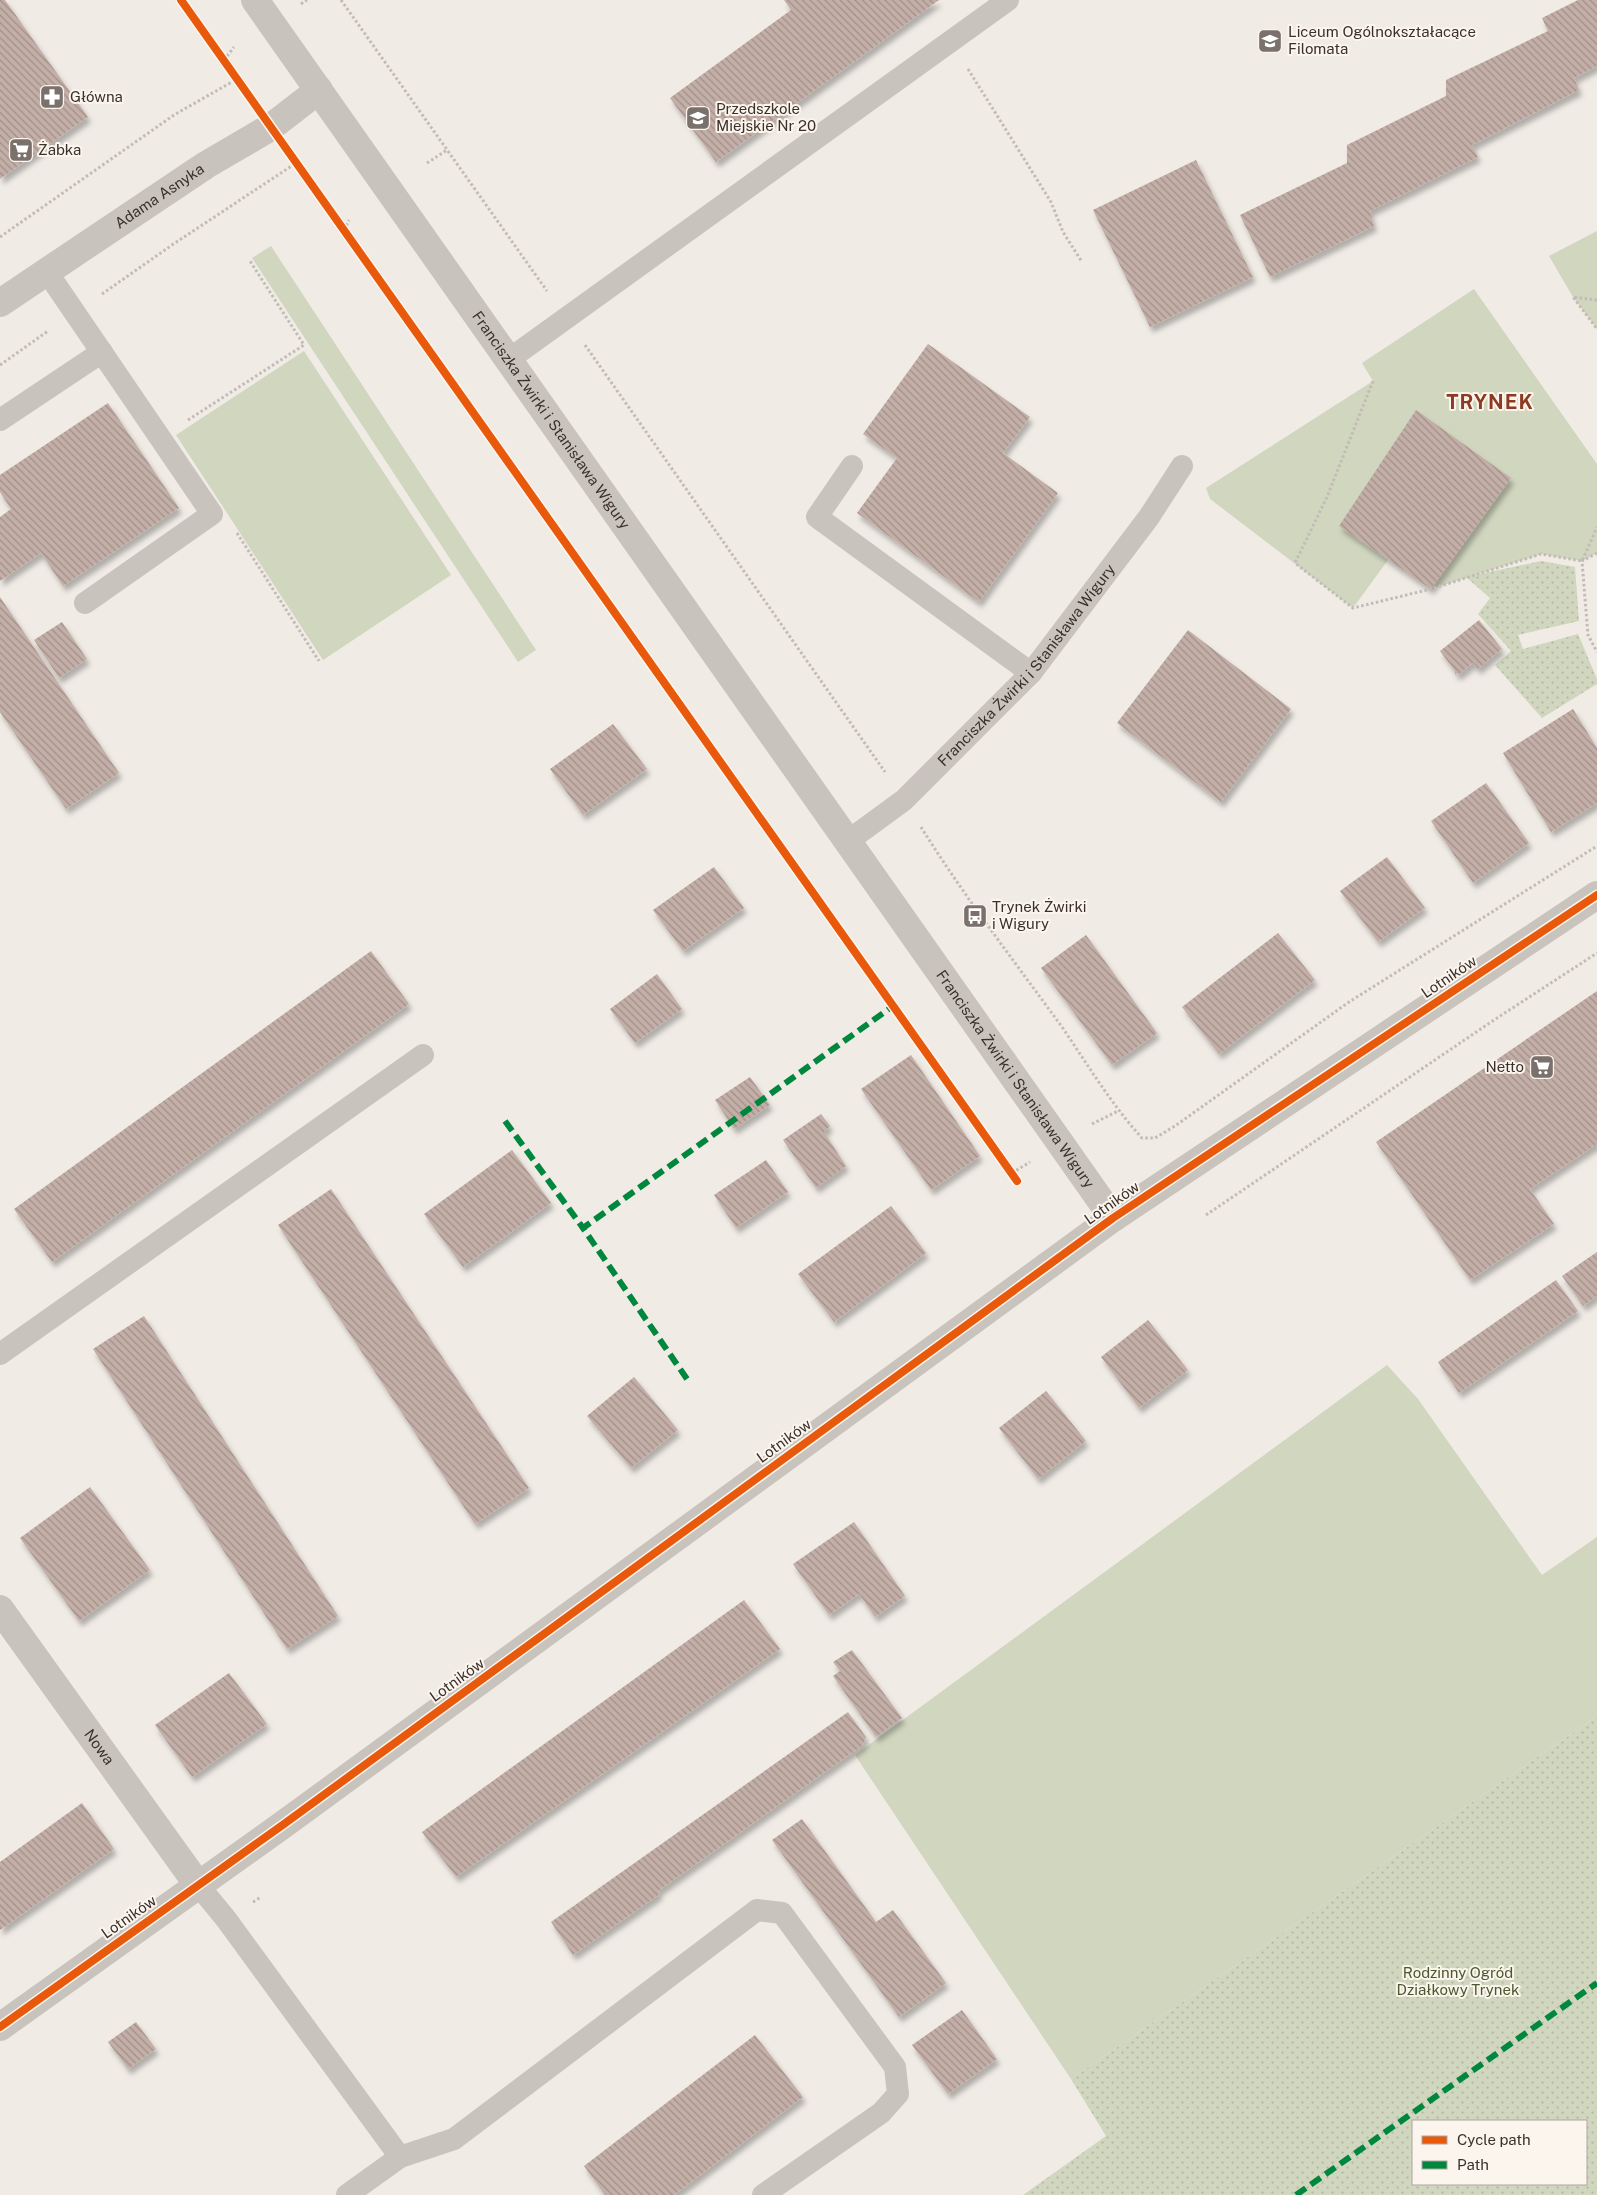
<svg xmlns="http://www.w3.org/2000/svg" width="1597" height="2195" font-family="'Public Sans',sans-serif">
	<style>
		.grass { fill: #d1d6bf }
		.garden { fill: url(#garden-dots); fill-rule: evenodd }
		.building { fill: url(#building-back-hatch); filter: url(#shadow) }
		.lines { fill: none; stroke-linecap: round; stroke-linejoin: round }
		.path { stroke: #c2bbb6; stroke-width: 3; stroke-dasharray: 2.5 2.5; stroke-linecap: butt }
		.service { stroke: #c9c3be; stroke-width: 22 }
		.minor { stroke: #c9c3be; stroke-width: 28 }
		.tertiary { stroke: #c9c3be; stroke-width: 28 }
		.quiet { stroke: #00873e; stroke-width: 6; stroke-dasharray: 12 6; stroke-linecap: butt }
		.cycleway-casing { stroke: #fbf5ee; stroke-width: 11 }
		.cycleway { stroke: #e8590c; stroke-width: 8 }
		.labels { text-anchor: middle; stroke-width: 4; stroke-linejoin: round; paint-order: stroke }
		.poi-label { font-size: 15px; fill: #3b302b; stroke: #fbf5ee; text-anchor: start }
		.street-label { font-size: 15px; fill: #3b302b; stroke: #fbf5ee }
		.park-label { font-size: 15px; fill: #4a5a2e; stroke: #fbf5ee }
		.district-label { font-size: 20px; font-weight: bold; letter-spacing: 1px; fill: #8c3b22; stroke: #fbf5ee }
	</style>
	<defs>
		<pattern id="garden-dots" width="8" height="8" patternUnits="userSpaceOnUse" patternTransform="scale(1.25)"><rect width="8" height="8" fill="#d1d6bf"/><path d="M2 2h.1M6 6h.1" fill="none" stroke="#b4b8a4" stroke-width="1.8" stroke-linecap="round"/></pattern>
		<pattern id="building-back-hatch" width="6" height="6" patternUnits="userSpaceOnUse" patternTransform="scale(1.25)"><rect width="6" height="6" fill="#c3afa7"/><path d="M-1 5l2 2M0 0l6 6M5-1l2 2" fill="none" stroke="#a08f88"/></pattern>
		<filter id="shadow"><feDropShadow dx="3" dy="5.5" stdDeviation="2.5" flood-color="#0004"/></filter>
	</defs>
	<rect width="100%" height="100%" fill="#f0ebe5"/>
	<g class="grass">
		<path d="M1597 231V329L1573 297 1549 256Z"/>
		<path d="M271 246 536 650 518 662 252 258Z"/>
		<path d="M1474 289 1597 464V553L1582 561 1541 554 1431 589 1388 560 1353 608 1210 499 1206 488 1373 381 1362 363Z"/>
		<path d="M304 351 451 575 323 660 176 435Z"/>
		<path d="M1387 1365 1418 1399 1542 1575 1597 1537V1716L1071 2079 855 1755Z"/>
	</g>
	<g class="garden">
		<path d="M1541 561 1575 567 1579 621 1518 635 1523 649 1578 634 1597 679V684L1542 718 1495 665 1511 651 1478 614 1490 598 1466 577Z"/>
		<path d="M1597 1716V2195H1023L1106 2136 1071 2079ZM1586 2121V2184H1413V2121Z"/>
	</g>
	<g class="building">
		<path d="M0 0H5L88 117 0 179Z"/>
		<path d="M784 0H939L716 162 670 98 791 10Z"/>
		<path d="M1578 0H1597V66L1574 78 1579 90 1472 145 1478 157 1370 211 1374 226 1270 277 1240 215 1347 163V145L1446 96V80L1548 31 1542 18Z"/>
		<path d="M1196 160 1253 277 1150 327 1093 210Z"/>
		<path d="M928 344 1030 417 1003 453 1058 493 979 602 857 513 897 458 863 434Z"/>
		<path d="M108 403 179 508 63 586 41 553 0 581V517L11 509 0 492V475Z"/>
		<path d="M1416 410 1511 478 1431 589 1339 526Z"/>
		<path d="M0 597 119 773 66 809 0 712Z"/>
		<path d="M1479 620 1502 649 1478 669 1473 663 1458 675 1457 673 1455 675V671L1440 651Z"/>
		<path d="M62 622 87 659 59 678 34 640Z"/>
		<path d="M1188 630 1291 709 1221 802 1117 723Z"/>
		<path d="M1573 709 1597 748V803L1551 832 1503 753Z"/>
		<path d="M613 724 647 769 583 815 550 769Z"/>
		<path d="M1486 783 1529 843 1473 883 1431 821Z"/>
		<path d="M1387 857 1425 908 1378 942 1340 891Z"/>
		<path d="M714 867 744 908 683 951 653 910Z"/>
		<path d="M1278 933 1315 980 1219 1054 1182 1007Z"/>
		<path d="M1086 935 1157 1033 1112 1065 1041 968Z"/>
		<path d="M371 951 409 1004 52 1262 14 1209Z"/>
		<path d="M657 974 682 1009 635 1043 610 1009Z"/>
		<path d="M1597 991V1144L1530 1189 1554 1224 1470 1280 1376 1142Z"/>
		<path d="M911 1055 980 1156 931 1190 861 1089Z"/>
		<path d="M750 1077 770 1105 734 1129 715 1100Z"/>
		<path d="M821 1114 830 1126 824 1132 846 1166 816 1188 783 1140Z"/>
		<path d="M512 1150 551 1203 463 1267 424 1214Z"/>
		<path d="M766 1160 788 1192 736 1228 714 1195Z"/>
		<path d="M331 1189 529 1488 475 1524 278 1225Z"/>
		<path d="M891 1206 926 1253 834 1322 798 1274Z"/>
		<path d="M1597 1252V1296L1583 1306 1562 1276Z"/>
		<path d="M1556 1280 1578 1311 1459 1393 1438 1362Z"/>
		<path d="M144 1316 338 1616 287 1649 93 1349Z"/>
		<path d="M1148 1320 1188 1370 1139 1408 1101 1357Z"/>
		<path d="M634 1377 678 1430 631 1468 587 1416Z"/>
		<path d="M1046 1391 1086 1441 1038 1479 999 1428Z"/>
		<path d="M90 1487 150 1570 79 1621 20 1538Z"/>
		<path d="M854 1522 905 1596 875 1617 859 1594 829 1615 793 1564Z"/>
		<path d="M744 1600 780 1649 456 1877 422 1832Z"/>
		<path d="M852 1650 902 1718 876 1737 833 1676 840 1671 833 1662Z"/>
		<path d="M229 1673 267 1724 192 1777 155 1725Z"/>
		<path d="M848 1712 866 1737 863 1745 658 1891 660 1894 573 1955 551 1922Z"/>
		<path d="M82 1803 114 1849 0 1930V1862Z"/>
		<path d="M802 1819 876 1922 893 1910 946 1983 899 2017 772 1840Z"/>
		<path d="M962 2010 997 2059 948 2094 912 2045Z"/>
		<path d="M136 2022 156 2049 128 2069 108 2042Z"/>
		<path d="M755 2035 803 2097 674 2195H605L584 2166Z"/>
	</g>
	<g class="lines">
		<g class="path">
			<path d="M341 0 547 291"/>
			<path d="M301 4 307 0"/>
			<path d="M224 60 234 47"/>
			<path d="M968 69 1051 202 1063 232 1082 262"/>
			<path d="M427 163 447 150"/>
			<path d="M344 230 349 220"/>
			<path d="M0 237 174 115 237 79"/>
			<path d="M102 294 172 245 296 163"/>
			<path d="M1597 300 1573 297 1597 329"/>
			<path d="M585 345 885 772"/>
			<path d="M0 365 48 331"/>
			<path d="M1373 381 1327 497 1295 563 1353 608 1431 589 1541 554 1582 561 1597 527"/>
			<path d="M188 420 304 345 250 261"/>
			<path d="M237 533 319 661"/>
			<path d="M1597 553 1582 561 1588 635 1597 652"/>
			<path d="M921 827C964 896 1014 961 1062 1027 1088 1065 1111 1104 1142 1138H1155L1175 1126 1349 1002 1597 846"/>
			<path d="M1092 1124 1118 1111"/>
			<path d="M1012 1173 1030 1162"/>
			<path d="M1206 1215 1494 1020 1597 953"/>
			<path d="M253 1902 261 1897"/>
		</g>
		<g class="service">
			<path d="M47 272 212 514 85 603"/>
			<path d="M508 360 1008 0"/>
			<path d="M0 420 102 352"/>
			<path d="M852 466 817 517 1031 673"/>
			<path id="s1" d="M848 841 904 800 1031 673 1149 517 1182 466"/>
			<path d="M0 1354 423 1055"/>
			<path d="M198 1885 226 1919 400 2157"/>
			<path d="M347 2195 400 2157 454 2139 757 1910 782 1913 895 2067 898 2094 881 2113 763 2195"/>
		</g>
		<path class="minor" id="s2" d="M0 1609 198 1885"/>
		<g class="tertiary">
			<path id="s3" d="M255 0 1113 1218"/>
			<path id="s4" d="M0 303 206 165 271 127 319 90"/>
			<path d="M0 2027 284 1824 1113 1218 1597 895"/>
		</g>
		<g class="quiet">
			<path d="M505 1121 583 1228"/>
			<path d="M687 1379 583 1228 893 1006"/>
			<path d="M1296 2195 1597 1983"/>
		</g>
		<defs>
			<g id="cycleway">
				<path d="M181 0 1017 1181"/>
				<path d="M0 2027 284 1824 1113 1218 1597 895"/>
			</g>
		</defs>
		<use href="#cycleway" class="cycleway-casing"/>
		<use href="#cycleway" class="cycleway"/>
	</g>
	<defs>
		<symbol id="school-square" viewBox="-11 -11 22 22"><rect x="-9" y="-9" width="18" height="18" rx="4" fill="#7a716c" stroke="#fbf5ee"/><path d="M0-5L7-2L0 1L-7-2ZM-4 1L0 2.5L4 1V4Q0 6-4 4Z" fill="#fff"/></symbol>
		<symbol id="pharmacy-square" viewBox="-11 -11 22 22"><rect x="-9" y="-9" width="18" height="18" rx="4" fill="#7a716c" stroke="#fbf5ee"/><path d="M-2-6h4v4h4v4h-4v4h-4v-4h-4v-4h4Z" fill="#fff"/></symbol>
		<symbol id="supermarket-square" viewBox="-11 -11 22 22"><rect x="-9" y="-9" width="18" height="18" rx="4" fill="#7a716c" stroke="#fbf5ee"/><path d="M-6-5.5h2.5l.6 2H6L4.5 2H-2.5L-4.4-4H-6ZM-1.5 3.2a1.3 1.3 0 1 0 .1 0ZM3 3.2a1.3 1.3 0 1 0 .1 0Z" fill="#fff"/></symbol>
		<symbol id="bus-square" viewBox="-11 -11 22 22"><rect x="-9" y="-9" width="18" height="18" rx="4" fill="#7a716c" stroke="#fbf5ee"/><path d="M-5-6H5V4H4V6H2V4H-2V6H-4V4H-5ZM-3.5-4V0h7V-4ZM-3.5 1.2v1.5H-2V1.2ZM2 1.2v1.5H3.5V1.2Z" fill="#fff"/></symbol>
	</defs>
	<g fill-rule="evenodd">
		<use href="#school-square" x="1256" y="27" width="28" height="28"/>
		<use href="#pharmacy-square" x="38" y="83" width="28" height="28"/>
		<use href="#school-square" x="684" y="104" width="28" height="28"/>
		<use href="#supermarket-square" x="7" y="136" width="28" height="28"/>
		<use href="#bus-square" x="961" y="902" width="28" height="28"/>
		<use href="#supermarket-square" x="1528" y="1053" width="28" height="28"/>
	</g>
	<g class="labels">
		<g class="poi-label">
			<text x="1288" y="37">Liceum Ogólnokształacące<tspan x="1288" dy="17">Filomata</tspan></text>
			<text x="70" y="102">Główna</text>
			<text x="716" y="114">Przedszkole<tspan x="716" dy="17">Miejskie Nr 20</tspan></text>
			<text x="38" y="155">Żabka</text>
			<text x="992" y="912">Trynek Żwirki<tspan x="992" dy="17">i Wigury</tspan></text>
			<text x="1524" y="1072" text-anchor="end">Netto</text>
		</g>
		<g class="street-label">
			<text dy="5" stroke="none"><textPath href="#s4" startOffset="192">Adama Asnyka</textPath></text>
			<text dy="5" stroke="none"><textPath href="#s3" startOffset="514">Franciszka Żwirki i Stanisława Wigury</textPath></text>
			<text dy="5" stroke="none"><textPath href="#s1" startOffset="252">Franciszka Żwirki i Stanisława Wigury</textPath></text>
			<text transform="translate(1449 977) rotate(-34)" y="5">Lotników</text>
			<text dy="5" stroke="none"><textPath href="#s3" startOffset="1320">Franciszka Żwirki i Stanisława Wigury</textPath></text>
			<text transform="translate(1112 1203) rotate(-35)" y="5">Lotników</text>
			<text transform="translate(784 1441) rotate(-36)" y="5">Lotników</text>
			<text transform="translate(457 1680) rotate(-36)" y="5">Lotników</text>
			<text dy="5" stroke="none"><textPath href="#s2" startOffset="170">Nowa</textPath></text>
			<text transform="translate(129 1917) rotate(-35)" y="5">Lotników</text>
		</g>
		<g class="park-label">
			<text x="1458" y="1978">Rodzinny Ogród<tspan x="1458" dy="17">Działkowy Trynek</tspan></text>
		</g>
		<g class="district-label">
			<text x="1490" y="409">TRYNEK</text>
		</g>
	</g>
	<rect x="1412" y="2120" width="175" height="65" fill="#fbf5ee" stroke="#aea6a0"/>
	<rect x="1422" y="2136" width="25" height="8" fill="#e8590c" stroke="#aea6a0"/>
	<text x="1457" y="2145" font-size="15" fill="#3b302b">Cycle path</text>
	<rect x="1422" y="2161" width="25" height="8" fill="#00873e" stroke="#aea6a0"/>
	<text x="1457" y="2170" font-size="15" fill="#3b302b">Path</text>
</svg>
